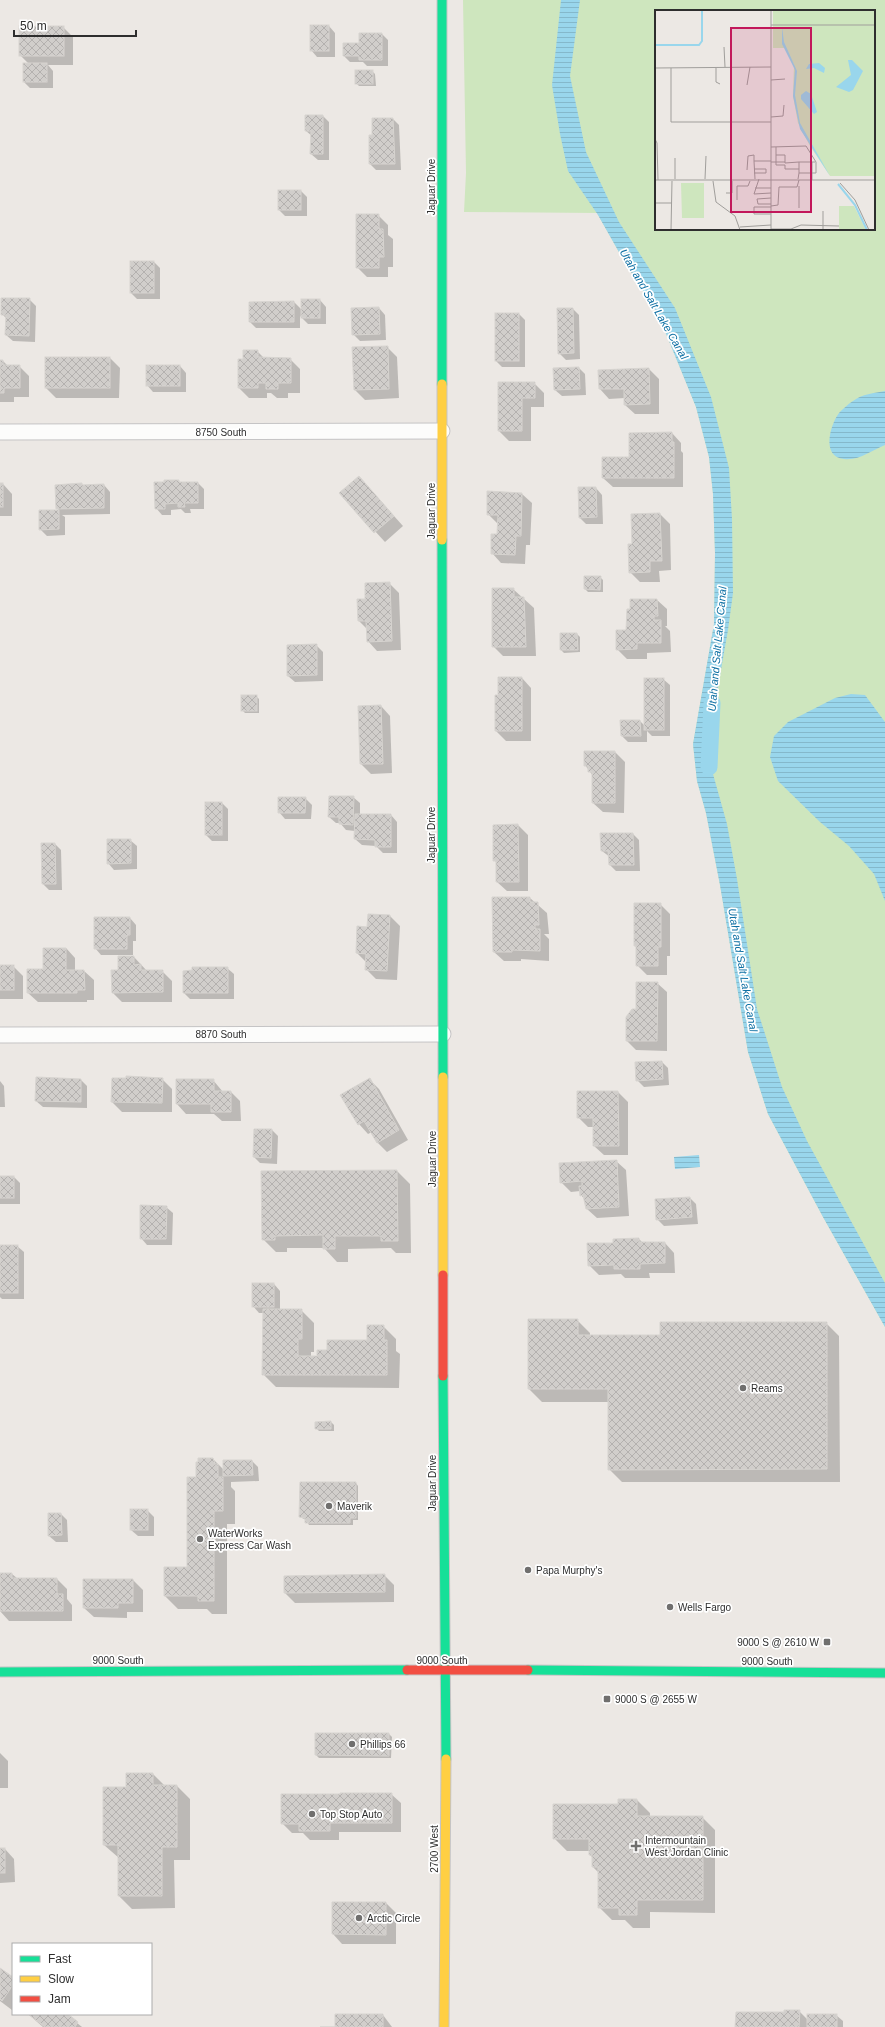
<svg xmlns="http://www.w3.org/2000/svg" width="885" height="2027" font-family="Arial,sans-serif">
	<style>
		.grass { fill: #cee6be; fill-rule: evenodd }
		.water { fill: url(#water-rules) }
		.shadow { fill: #0003 }
		.lines { fill: none; stroke-linecap: round; stroke-linejoin: round }
		.canal { stroke: #99d6ec; stroke-width: 17 }
		.building { fill: url(#building-cross-hatch); stroke: #d7d4d0 }
		.street-casing { stroke: #c5c4c5; stroke-width: 17 }
		.fast-casing { stroke: #c5c4c5; stroke-width: 11 }
		.slow-casing { stroke: #c5c4c5; stroke-width: 11 }
		.jam-casing { stroke: #c5c4c5; stroke-width: 11 }
		.street { stroke: #fcfcfb; stroke-width: 15 }
		.fast { stroke: #16e098; stroke-width: 9 }
		.slow { stroke: #ffcf43; stroke-width: 9 }
		.jam { stroke: #f24e42; stroke-width: 9 }
		.poi-dot { fill: #706f6e; stroke: #fff; stroke-width: 1.5 }
		.labels { text-anchor: middle; stroke-width: 3.5; stroke-linejoin: round; paint-order: stroke }
		.street-label { font-size: 10px; fill: #2e2e2e; stroke: #fff }
		.poi-label { font-size: 10px; fill: #2e2e2e; stroke: #fff; text-anchor: start }
		.water-label { font-size: 11px; font-style: italic; fill: #0d6fa3; stroke: #fff }
		.inset-river { fill: none; stroke: #99d6ec; stroke-width: 2 }
		.inset-road { fill: none; stroke: #a09e9b; stroke-width: 1 }
		.view { fill: #c2185b; fill-opacity: 0.15; stroke: #c2185b; stroke-width: 2 }
		.inset-edge { fill: none; stroke: #2e2e2e; stroke-width: 2 }
	</style>
	<defs>
		<pattern id="water-rules" width="6" height="5" patternUnits="userSpaceOnUse"><rect width="6" height="5" fill="#99d6ec"/><path d="M0 2.5h6" fill="none" stroke="#84b8cb"/></pattern>
		<pattern id="building-cross-hatch" width="8" height="8" patternUnits="userSpaceOnUse"><rect width="8" height="8" fill="#d1cecb"/><path d="M0 0l8 8M0 8l8-8" fill="none" stroke="#b4b1af"/></pattern>
	</defs>
	<rect width="100%" height="100%" fill="#ece8e4"/>
	<path class="grass" d="M463 0H885V1327L823 1217 768 1114 748 1052 720 885 706 813 697 781 693 744 714 624 715 553 713 494 709 457 696 407 658 314 624 261 597 213 464 212 466 173ZM656 11H874V229H656Z"/>
	<g class="water">
		<path d="M561 0H580L570 76 586 152 619 222 675 308 711 397 729 468 732 519 733 593 728 630 711 726 710 741 713 774 727 824 737 879 757 1009 782 1087 807 1141 885 1283V1327L823 1217 768 1114 748 1052 720 885 706 813 697 781 693 744 714 624 715 553 713 494 709 457 696 407 658 314 624 261 598 215 568 171 560 134 552 85Z"/>
		<path d="M885 391V445C872 450 859 461 844 459 821 457 830 425 839 413 843 409 848 404 853 401 862 394 874 393 885 391Z"/>
		<path d="M851 694 865 695 885 722V901L874 874 849 846 820 822 778 781 770 757 774 736 788 722 835 698Z"/>
		<path d="M699 1155 700 1167 675 1169 674 1157Z"/>
	</g>
	<g class="shadow">
		<path d="M329 26 335 33V57H317L311 50Z"/>
		<path d="M63 27 73 37V65H48L53 71V88H30L24 82 29 64 20 55Z"/>
		<path d="M382 34 388 40V66H367L363 62H350L344 56 360 44Z"/>
		<path d="M372 71 375 74 376 86H359L356 83Z"/>
		<path d="M323 116 329 122V160H318L311 154 312 136 306 131Z"/>
		<path d="M393 119 399 125 401 170H376L370 164Z"/>
		<path d="M301 191 307 197V216H285L279 210Z"/>
		<path d="M378 215 388 225V235L393 239V267H388V277H367L357 267Z"/>
		<path d="M154 262 160 268V299H137L131 293Z"/>
		<path d="M29 299 36 306 35 342 13 341 6 335 7 319 2 314Z"/>
		<path d="M320 300 326 307V324H308L300 316V328H256L250 322 294 302 302 310Z"/>
		<path d="M379 308 385 315 386 340 360 341 353 334Z"/>
		<path d="M573 309 579 315 580 359 566 360 559 353Z"/>
		<path d="M519 314 525 320V367H502L496 361Z"/>
		<path d="M387 347 397 357 399 398 365 400 355 390Z"/>
		<path d="M257 351 264 358 290 359 300 369V393H288V398H277L271 393H267V398H249L239 388 244 360Z"/>
		<path d="M110 358 120 368 119 398H56L46 388Z"/>
		<path d="M0 361H3L8 366H19L29 376V397H14V402H0Z"/>
		<path d="M180 366 186 373V392H153L147 385Z"/>
		<path d="M579 368 585 374 586 395 562 396 555 390Z"/>
		<path d="M649 369 659 379V414H635L625 405V398L609 399 600 389Z"/>
		<path d="M499 383H534L544 393V407H531V441H509L499 431Z"/>
		<path d="M672 433 681 443V451L683 453V487H613L603 478 630 458Z"/>
		<path d="M359 477 403 526 385 542 340 493Z"/>
		<path d="M178 481 181 483H198L204 489V509H190L191 513H185L181 509 171 510V515H162L156 508Z"/>
		<path d="M0 484H3L12 494V516H0Z"/>
		<path d="M82 484 83 486 104 485 110 492V514L62 515 65 517V535L47 536 40 529V511H59L57 508Z"/>
		<path d="M596 488 602 495 603 524H586L580 518Z"/>
		<path d="M522 494 532 503 530 545H526L525 564 501 563 492 553 498 535V524L488 514Z"/>
		<path d="M660 514 670 524 671 570 659 571 660 582H640L630 572 633 545Z"/>
		<path d="M600 577 603 580V592H588L585 589Z"/>
		<path d="M389 583 399 593 401 650 377 651 368 641 367 629 359 621 366 600Z"/>
		<path d="M513 589 534 608 536 656H503L493 646Z"/>
		<path d="M657 600 667 609V626H665L670 631 671 652 647 653V659H627L617 649 627 631Z"/>
		<path d="M577 634 580 637V652L564 653 561 650Z"/>
		<path d="M316 645 323 652V681L295 682 288 676Z"/>
		<path d="M522 678 531 688V741H506L496 731 499 696Z"/>
		<path d="M663 679 670 685V736H652L647 731V742H628L622 736 621 721H640L645 726Z"/>
		<path d="M256 696 259 699V713H245L242 710Z"/>
		<path d="M381 706 390 716 392 773 371 774 361 764Z"/>
		<path d="M585 752H615L625 762 624 813 603 812 593 803V776L585 765Z"/>
		<path d="M353 797 360 803V815H391L397 822V853H383L376 846 362 845 355 839V831L346 830 340 823H336L329 817Z"/>
		<path d="M305 798 312 805 311 819H285L279 812Z"/>
		<path d="M222 803 228 809V841H212L206 835Z"/>
		<path d="M518 825 528 835V891H507L497 882V863L494 860Z"/>
		<path d="M601 834H633L639 840 640 871H616L610 865V857L602 851Z"/>
		<path d="M130 840 137 846V869L114 870 108 863Z"/>
		<path d="M42 844H55L61 850 62 890H49L43 884Z"/>
		<path d="M530 898 547 913 549 934H544L549 939V961L521 959V961H504L494 952Z"/>
		<path d="M635 904H660L670 914V956H667V975H647L637 965V948L635 946Z"/>
		<path d="M390 916 400 926 397 980 376 979 366 969 367 963 357 953 368 928Z"/>
		<path d="M130 918 136 925V941H133V955H101L95 948Z"/>
		<path d="M66 948 75 958V971H84L94 980V1000H87V1002H38L28 993 44 970Z"/>
		<path d="M134 957 147 971H162L172 981V1002H122L113 993 119 971Z"/>
		<path d="M0 966H13L23 976V999H0Z"/>
		<path d="M227 968 234 974V999H190L184 993Z"/>
		<path d="M657 983 667 992V1051L636 1050 627 1041 637 1010Z"/>
		<path d="M662 1062 668 1068 669 1085 644 1087 637 1080Z"/>
		<path d="M162 1079 172 1089V1112H122L112 1102Z"/>
		<path d="M369 1079 379 1089 408 1140 387 1152 377 1142 372 1132 368 1134 359 1124Z"/>
		<path d="M81 1080 87 1086V1108L43 1107 36 1101Z"/>
		<path d="M213 1080 223 1092H231L240 1101 241 1121H222L214 1114H186L177 1104Z"/>
		<path d="M0 1081 4 1086 5 1107H0Z"/>
		<path d="M618 1092 628 1102V1155H604L594 1146V1127H588L578 1117Z"/>
		<path d="M272 1130 278 1136 277 1164 260 1163 254 1157Z"/>
		<path d="M616 1161 626 1170 629 1216 597 1218 587 1209 585 1200 581 1195 580 1191 571 1192 561 1182Z"/>
		<path d="M397 1171 410 1184 411 1253H396L391 1248 348 1249V1262H337L324 1248H287V1252H276L263 1239Z"/>
		<path d="M0 1177H14L20 1183V1204H0Z"/>
		<path d="M690 1198 696 1204 698 1224 664 1226 657 1219Z"/>
		<path d="M166 1207 173 1213 172 1245H147L141 1238Z"/>
		<path d="M639 1239 643 1243H665L674 1253 675 1273H649L650 1278H625L621 1274 599 1275 589 1265 614 1244Z"/>
		<path d="M0 1246H17L24 1252V1299H2L0 1297Z"/>
		<path d="M274 1284 280 1291V1310H301L314 1323V1352H311V1357H318L328 1351 368 1341 383 1326 396 1339V1351L400 1354 399 1388 276 1387 263 1374V1313H259L253 1306Z"/>
		<path d="M529 1320H577L590 1333V1336H661L826 1323 839 1336 840 1482H622L609 1469V1402H542L529 1389Z"/>
		<path d="M331 1422 334 1425V1431H319L316 1428Z"/>
		<path d="M213 1459 224 1470 252 1461 258 1467 259 1481 231 1482V1487L235 1491V1524H227V1614H212L207 1609H178L165 1596 188 1568 199 1462Z"/>
		<path d="M356 1483 358 1486V1520H353V1525H309L306 1520 300 1517Z"/>
		<path d="M147 1510 154 1517V1536H138L131 1530Z"/>
		<path d="M61 1514 67 1520 68 1542H56L49 1536Z"/>
		<path d="M0 1574H12L18 1579H57L67 1589V1599L72 1605V1621H9L0 1611Z"/>
		<path d="M384 1575 394 1585V1602L295 1603 285 1593Z"/>
		<path d="M133 1580 143 1590V1612H127V1618L94 1617 84 1608Z"/>
		<path d="M389 1734 392 1737 391 1758H319L316 1755Z"/>
		<path d="M0 1753 8 1761V1788H0Z"/>
		<path d="M153 1774 165 1786H177L190 1799V1860H174L175 1908 132 1909 119 1896V1858L104 1845V1788H127Z"/>
		<path d="M391 1794 401 1803V1832H339V1840H310L303 1833H292L282 1823Z"/>
		<path d="M637 1800 650 1813V1817H702L715 1830V1913L650 1912V1928H633L625 1920H612L599 1907V1873L593 1867V1858L590 1855V1851H567L554 1838 619 1805Z"/>
		<path d="M0 1849H5L14 1859 15 1882 0 1883Z"/>
		<path d="M333 1903H386L396 1913V1944H342L333 1934Z"/>
		<path d="M0 1969 13 1978 12 2010 0 2001Z"/>
		<path d="M799 2011 808 2020 836 2015 843 2021V2027H736Z"/>
		<path d="M28 2014H66L82 2027H43Z"/>
		<path d="M383 2015 392 2027H336Z"/>
	</g>
	<g class="lines">
		<path class="canal" d="M709 767 712 703"/>
	</g>
	<g class="building">
		<rect x="310" y="25" width="19" height="26"/>
		<rect x="19" y="26" width="45" height="30"/>
		<path d="M359 33H382V60H359V56H343V43H359Z"/>
		<rect x="23" y="63" width="24" height="19"/>
		<rect x="355" y="70" width="18" height="14"/>
		<path d="M305 115H323V154H310L311 131H305Z"/>
		<path d="M372 118H393L395 164H369V135H372Z"/>
		<rect x="278" y="190" width="23" height="20"/>
		<path d="M356 214H379V229H383L384 257H379V268H356Z"/>
		<rect x="130" y="261" width="24" height="32"/>
		<path d="M1 298H30L29 336 5 335 6 315H1Z"/>
		<rect x="301" y="299" width="19" height="19"/>
		<path d="M294 301V322H249V302Z"/>
		<path d="M379 307 380 334 352 335 351 308Z"/>
		<path d="M557 308H573L574 353 558 354Z"/>
		<rect x="495" y="313" width="24" height="48"/>
		<path d="M388 346 389 389 354 390 352 347Z"/>
		<path d="M243 350H258V357L291 358V383H278V389H266V383H258V388H238V359H243Z"/>
		<rect x="45" y="357" width="65" height="31"/>
		<path d="M0 360H3V365H20V388H4V393H0Z"/>
		<rect x="146" y="365" width="34" height="21"/>
		<path d="M579 367 580 389 554 390 553 368Z"/>
		<path d="M649 368 650 404 624 405V389H599L598 370Z"/>
		<path d="M498 382H535V398H522V431H498Z"/>
		<path d="M672 432V442H674V478H602V457H629V433Z"/>
		<path d="M359 476 394 516 374 533 339 493Z"/>
		<path d="M164 480H179V482H198V503H184L185 507H178V503L165 504V509H155L154 482H164Z"/>
		<rect x="0" y="483" width="3" height="24"/>
		<path d="M82 483V485L104 484V508L56 509 55 485Z"/>
		<path d="M578 487H596L597 517 579 518Z"/>
		<path d="M487 491 522 493 521 536H516L515 555 491 554V534H497L498 515H487Z"/>
		<path d="M39 510H59V529L39 530Z"/>
		<path d="M660 513 662 561H650V572L629 573 628 544H632L631 514Z"/>
		<path d="M584 576H601L600 590 584 589Z"/>
		<path d="M390 582 392 641 367 642 366 621H358L357 599H365V583Z"/>
		<path d="M492 588H514V597H524L526 647H492Z"/>
		<path d="M630 599H657L658 616H654V620H661V643H637V649L616 650V630H626L627 609H630Z"/>
		<path d="M560 633H577L578 650H560Z"/>
		<path d="M317 644V675L287 676V645Z"/>
		<path d="M498 677H522V731H495V695H498Z"/>
		<rect x="644" y="678" width="20" height="52"/>
		<rect x="241" y="695" width="16" height="16"/>
		<path d="M381 705 383 764H360L358 706Z"/>
		<path d="M620 720H640L641 736H621Z"/>
		<path d="M584 751H615V803H592V772H588V766H584Z"/>
		<path d="M329 796H354L353 825 339 824V817H328Z"/>
		<path d="M278 797H306L305 813H278Z"/>
		<rect x="205" y="802" width="17" height="33"/>
		<path d="M355 814H391V847H375V840L354 839Z"/>
		<path d="M518 824 519 882H496V861H493V825Z"/>
		<path d="M600 833H633L634 865H609L608 851H601Z"/>
		<path d="M107 839H131V863L107 864Z"/>
		<path d="M41 843H55L56 884H42Z"/>
		<path d="M492 897H530V902H538L539 925H535V929H540V951L512 950V952H493Z"/>
		<path d="M634 903H661V947H658V966H636V946H634Z"/>
		<path d="M368 914 390 915 387 971 365 970 366 954 356 953 357 926 367 927Z"/>
		<path d="M94 917H130V935H127V949H94Z"/>
		<path d="M43 948H66V970H84L85 990H77V993H27V969H43Z"/>
		<path d="M118 956H134V965L141 964V970H163V992L112 993 111 970H118Z"/>
		<rect x="0" y="965" width="14" height="25"/>
		<path d="M192 967H228V993H183V971L192 970Z"/>
		<path d="M636 982H658L657 1041H626V1017L632 1009H636Z"/>
		<path d="M662 1061 663 1079 636 1081 635 1062Z"/>
		<path d="M126 1076 163 1078 162 1103 111 1102 112 1078H126Z"/>
		<path d="M36 1077 81 1079V1102L35 1101Z"/>
		<path d="M370 1078 399 1130 377 1143 364 1121 358 1125 340 1095Z"/>
		<path d="M176 1079H214V1091H231V1112H211V1104H176Z"/>
		<path d="M577 1091H618L619 1146H593V1118H577Z"/>
		<path d="M254 1129H272L271 1158 253 1157Z"/>
		<path d="M617 1160 619 1207 586 1209 583 1195 580 1196 579 1186H582V1181L560 1183 559 1163Z"/>
		<path d="M397 1170 398 1241H381V1236H335V1249H323V1235L275 1236V1240H262L261 1171Z"/>
		<rect x="0" y="1176" width="14" height="22"/>
		<path d="M690 1197 692 1217 656 1220 655 1199Z"/>
		<path d="M140 1205 167 1206 166 1239H140Z"/>
		<path d="M639 1238V1242H665V1263L640 1264V1269H614V1265L588 1266 587 1243H613V1239Z"/>
		<rect x="0" y="1245" width="18" height="48"/>
		<rect x="252" y="1283" width="22" height="24"/>
		<path d="M263 1309H302V1339H298V1356H317V1350H327V1340H367V1325H384V1340H387V1375H262Z"/>
		<path d="M528 1319H578V1335H660V1322H827V1469L608 1470V1389H528Z"/>
		<path d="M331 1421V1429H315V1422Z"/>
		<path d="M198 1458H213L215 1464H218V1477H223V1511H214V1601H198V1596H164V1567H187V1477H196V1462H198Z"/>
		<path d="M223 1460H252L253 1475 223 1476Z"/>
		<path d="M300 1482H356V1518H350V1523H305V1518L299 1517Z"/>
		<rect x="130" y="1509" width="18" height="21"/>
		<path d="M48 1513H61L62 1535 48 1536Z"/>
		<path d="M0 1573H12V1578H57V1594H63V1611H0Z"/>
		<path d="M385 1574V1592L284 1593V1576Z"/>
		<path d="M83 1579H133V1603H118V1608H83Z"/>
		<path d="M315 1733H389V1756L315 1755Z"/>
		<path d="M126 1773H153V1785H177V1847H162V1896H118V1845H103V1787H126Z"/>
		<path d="M340 1793H392V1823H330V1831H299V1824H281V1794H340Z"/>
		<path d="M618 1799H637V1816H703V1900H637V1915H619V1908H598V1867H592V1855H589V1839H553V1804H618Z"/>
		<rect x="0" y="1848" width="5" height="25"/>
		<path d="M332 1902H386V1935L332 1934Z"/>
		<path d="M0 1968 13 1977V1985L2 2001 0 1999Z"/>
		<path d="M784 2010H800L799 2027H735L736 2012H784Z"/>
		<path d="M28 2014H68L78 2022 75 2027H45Z"/>
		<path d="M335 2014H383V2027H320H335Z"/>
		<rect x="807" y="2014" width="30" height="13"/>
	</g>
	<g class="lines">
		<defs>
			<g id="street">
				<path d="M0 432 442 431"/>
				<path d="M0 1035 443 1034"/>
			</g>
			<g id="fast">
				<path d="M442 0V384"/>
				<path d="M442 540 443 1077"/>
				<path d="M443 1376 446 1759"/>
				<path d="M528 1670 885 1673"/>
				<path d="M0 1672 407 1670"/>
			</g>
			<g id="slow">
				<path d="M442 384V540"/>
				<path d="M443 1077V1275"/>
				<path d="M444 2027 446 1759"/>
			</g>
			<g id="jam">
				<path d="M443 1275V1376"/>
				<path d="M407 1670H528"/>
			</g>
		</defs>
		<use href="#street" class="street-casing"/>
		<use href="#fast" class="fast-casing"/>
		<use href="#slow" class="slow-casing"/>
		<use href="#jam" class="jam-casing"/>
		<use href="#street" class="street"/>
		<use href="#fast" class="fast"/>
		<use href="#slow" class="slow"/>
		<use href="#jam" class="jam"/>
	</g>
	<g class="poi-dot">
		<circle cx="743" cy="1388" r="4"/>
		<circle cx="329" cy="1506" r="4"/>
		<circle cx="200" cy="1539" r="4"/>
		<circle cx="528" cy="1570" r="4"/>
		<circle cx="670" cy="1607" r="4"/>
		<rect x="823" y="1638" width="8" height="8" rx="2"/>
		<rect x="603" y="1695" width="8" height="8" rx="2"/>
		<circle cx="352" cy="1744" r="4"/>
		<circle cx="312" cy="1814" r="4"/>
		<path d="M634 1840h4v4h4v4h-4v4h-4v-4h-4v-4h4z"/>
		<circle cx="359" cy="1918" r="4"/>
	</g>
	<g class="labels">
		<g class="street-label">
			<text transform="translate(431 187) rotate(-90)" y="4">Jaguar Drive</text>
			<text x="221" y="436">8750 South</text>
			<text transform="translate(431 511) rotate(-90)" y="4">Jaguar Drive</text>
			<text transform="translate(431 835) rotate(-90)" y="4">Jaguar Drive</text>
			<text x="221" y="1038">8870 South</text>
			<text transform="translate(432 1159) rotate(-90)" y="4">Jaguar Drive</text>
			<text transform="translate(432 1483) rotate(-90)" y="4">Jaguar Drive</text>
			<text x="118" y="1664">9000 South</text>
			<text x="442" y="1664">9000 South</text>
			<text x="767" y="1665">9000 South</text>
			<text transform="translate(434 1849) rotate(-90)" y="4">2700 West</text>
		</g>
		<g class="poi-label">
			<text x="751" y="1392">Reams</text>
			<text x="337" y="1510">Maverik</text>
			<text x="208" y="1537">WaterWorks<tspan x="208" dy="12">Express Car Wash</tspan></text>
			<text x="536" y="1574">Papa Murphy's</text>
			<text x="678" y="1611">Wells Fargo</text>
			<text x="819" y="1646" text-anchor="end">9000 S @ 2610 W</text>
			<text x="615" y="1703">9000 S @ 2655 W</text>
			<text x="360" y="1748">Phillips 66</text>
			<text x="320" y="1818">Top Stop Auto</text>
			<text x="645" y="1844">Intermountain<tspan x="645" dy="12">West Jordan Clinic</tspan></text>
			<text x="367" y="1922">Arctic Circle</text>
		</g>
		<g class="water-label">
			<text transform="translate(654 304) rotate(60)" y="4">Utah and Salt Lake Canal</text>
			<text transform="translate(717 649) rotate(-85)" y="4">Utah and Salt Lake Canal</text>
			<text transform="translate(743 970) rotate(80)" y="4">Utah and Salt Lake Canal</text>
		</g>
	</g>
	<g transform="translate(655 10)">
		<rect width="220" height="220" fill="#ece8e4"/>
		<path d="M118 0H220V166H175L155 136 143 113 138 86 139 55 130 38H118ZM26 173H49V208H27Z" fill="#cee6be"/>
		<path d="M184 196H199L211 220H184Z" fill="#cee6be"/>
		<path d="M127 17 129 32 142 61 140 85 145 113 175 166 145 119 138 86 140 60 127 34ZM193 50H197L208 61 198 80 194 82 181 77 196 65ZM164 53 170 58 169 63 159 58 151 59 154 54ZM151 81 156 84 162 102 159 104 146 89V85Z" fill="#99d6ec"/>
		<path class="inset-river" d="M0 35H44L47 31V0M183 174 200 195 212 220"/>
		<path class="inset-road" d="M116 0V220M116 15H220M69 37 70 57M0 58 116 57M16 58V112H116M61 58V72L65 74M116 70 130 69M92 75 95 57M116 107 128 106 129 95M0 129 2 133 3 170M116 137 151 136 161 152V163H144L143 169M121 137V155H130V159H144V163M121 145H130V153L144 152M20 148V169M116 152H130M99 159H111V163H99M144 159V152H157M92 160 93 146 99 145V151M50 169 51 146M100 169 99 151H116M104 169 99 184 116 183M0 170H220M157 170V152H160M58 171 61 192 80 206 85 220M185 173 200 190 214 220M100 178H116M71 183H77V171M82 190V176H93L95 171M0 193H17M116 194H103L102 189 116 188M116 196 123 195 124 177H142L144 170M116 197H99V204H116M144 198V176M85 217 116 215M116 219H136L146 215 184 216M16 220 17 171M168 220V201"/>
		<path class="view" d="M76 18H156V202H76Z"/>
		<rect width="220" height="220" class="inset-edge"/>
	</g>
	<rect x="12" y="1943" width="140" height="72" fill="#ffffff" stroke="#ababab"/>
	<rect x="20" y="1956" width="20" height="6" fill="#16e098" stroke="#ababab"/>
	<text x="48" y="1963" font-size="12" fill="#2e2e2e">Fast</text>
	<rect x="20" y="1976" width="20" height="6" fill="#ffcf43" stroke="#ababab"/>
	<text x="48" y="1983" font-size="12" fill="#2e2e2e">Slow</text>
	<rect x="20" y="1996" width="20" height="6" fill="#f24e42" stroke="#ababab"/>
	<text x="48" y="2003" font-size="12" fill="#2e2e2e">Jam</text>
	<path d="M14 30v6h122v-6" fill="none" stroke="#2e2e2e" stroke-width="2"/>
	<text x="20" y="30" font-size="12" fill="#2e2e2e" stroke="#ffffff" stroke-width="3" paint-order="stroke">50 m</text>
</svg>
